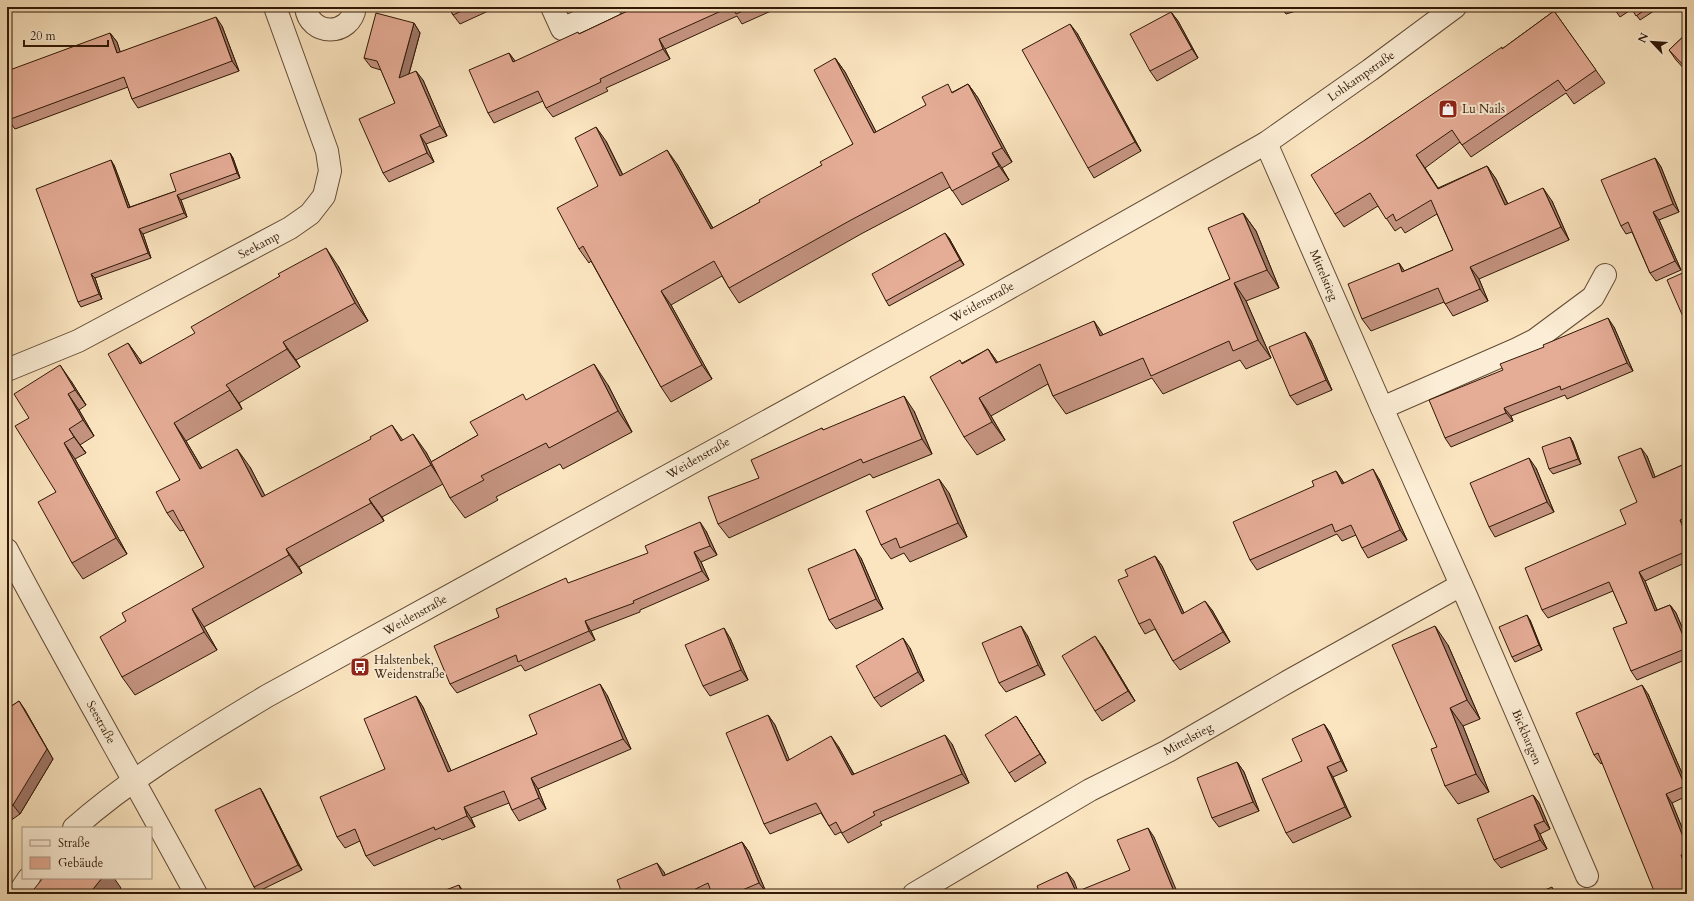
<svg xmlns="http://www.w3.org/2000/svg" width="1694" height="901" font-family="Cardo,serif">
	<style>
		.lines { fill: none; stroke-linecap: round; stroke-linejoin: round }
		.minor-casing { stroke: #634b34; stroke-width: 24 }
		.minor { stroke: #fceed6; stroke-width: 22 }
		.wall { fill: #c59481; stroke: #301806 }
		.shaded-wall { fill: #a07869; stroke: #301806 }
		.building { fill: #e5ac96; stroke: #301806 }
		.labels { text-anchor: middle; stroke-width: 4; stroke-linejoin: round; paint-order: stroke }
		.street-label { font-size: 12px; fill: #301806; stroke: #fceed6 }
		.poi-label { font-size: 12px; fill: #301806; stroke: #fceed6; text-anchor: start }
	</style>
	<rect width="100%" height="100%" fill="#fbe5c0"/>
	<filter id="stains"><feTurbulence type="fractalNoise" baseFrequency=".005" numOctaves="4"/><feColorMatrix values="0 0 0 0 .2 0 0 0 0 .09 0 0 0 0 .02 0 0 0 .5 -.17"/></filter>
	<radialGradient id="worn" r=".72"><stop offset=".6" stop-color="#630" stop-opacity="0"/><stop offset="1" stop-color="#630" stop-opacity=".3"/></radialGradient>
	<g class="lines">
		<defs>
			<g id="minor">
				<path d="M306 7C309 37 351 37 355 7"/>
				<path d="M552 7 562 29 611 7"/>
				<path d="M1266 143 1382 408 1467 598 1587 876"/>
				<path d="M7 370 78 341 290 228 310 214 324 196 330 171 327 151 275 7"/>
				<path d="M1382 408 1517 349 1535 340 1593 297 1605 275"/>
				<path d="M7 550C68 666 134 779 196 894"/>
				<path d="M74 828C133 776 201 736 267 696L993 297 1266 143 1370 70 1455 7"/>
				<path d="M18 894 29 878"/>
				<path d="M914 894 1090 790 1168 751 1289 681 1461 585"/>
			</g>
		</defs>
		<use href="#minor" class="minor-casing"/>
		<use href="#minor" class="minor"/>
	</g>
	<g class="wall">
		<path d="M449 7H497L460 24 453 15Z"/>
		<path d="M636 7H780L742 24 737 16 665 49 670 59 606 88 608 91 553 117 546 108 543 101 494 123 488 113 509 53 515 62 579 34Z"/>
		<path d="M1281 7H1309L1286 14Z"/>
		<path d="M1613 7H1660L1640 20 1632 9 1620 17Z"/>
		<path d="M1554 11 1605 83 1574 104 1566 93 1471 157 1460 142 1425 168 1438 188 1487 166 1496 179 1508 204 1552 201 1569 240 1479 279 1488 301 1453 316 1444 302 1371 331 1362 319 1399 263 1404 271 1453 250 1437 214 1405 233 1401 227 1395 231 1378 206 1344 227 1335 214 1365 140 1502 49Z"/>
		<path d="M1171 12 1178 21 1198 58 1157 81 1150 71Z"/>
		<path d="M414 23 420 33 409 74 423 80 447 136 426 144 434 162 389 182 383 173 395 103 381 70 371 67 364 58Z"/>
		<path d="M222 26 239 71 138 108 132 99 128 87 15 129 8 120 110 33 117 42 120 52Z"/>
		<path d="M1077 33 1141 151 1094 178 1088 168Z"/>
		<path d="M1687 33V72L1676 60 1669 50Z"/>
		<path d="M835 58 845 72 876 132 968 84 978 98 1012 162 1002 168 1009 180 962 205 950 187 861 234 739 303 729 288 722 276 671 305 712 379 671 402 661 387 591 261 589 263 579 249 598 186 606 141 623 175 677 164 713 228 760 202 822 165 853 144Z"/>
		<path d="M230 153 233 158 240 178 181 200 187 217 143 234 151 258 95 278 102 299 81 307 78 302 114 165 130 207 176 191Z"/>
		<path d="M1655 158 1661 167 1679 212 1659 220 1681 270 1656 281 1650 273 1632 232 1626 234 1621 226Z"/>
		<path d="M1243 213 1256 231 1279 288 1246 301 1271 358 1246 369 1240 360 1163 394 1152 378 1066 414 1053 396 1048 384 991 416 1005 440 977 455 964 437 962 363 988 349 998 363 1103 335 1230 279Z"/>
		<path d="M949 238 964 265 889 306 886 301Z"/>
		<path d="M338 266 368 321 296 360 300 367 239 403 242 409 186 441 202 468 250 467 265 496 403 440 426 452 431 462 478 435 527 400 608 385 632 432 563 469 560 464 496 497 498 500 465 518 450 498 443 484 382 517 384 521 299 567 302 573 204 627 217 650 135 695 122 677 126 621 204 567 184 530 180 531 167 513 180 480 128 343 142 363Z"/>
		<path d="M1687 271V324L1684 319Z"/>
		<path d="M1614 327 1633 371 1567 399 1565 395 1511 416 1513 421 1451 447 1445 438Z"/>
		<path d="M1305 332 1311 341 1332 390 1297 405 1290 396Z"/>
		<path d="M71 381 86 405 79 410 94 436 80 445 86 453 75 459 127 554 83 579 72 563 56 492 29 418Z"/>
		<path d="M914 411 932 454 873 478 870 474 729 538 718 524 759 478 822 428 823 430Z"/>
		<path d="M1570 437 1573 442 1581 464 1553 474 1549 469Z"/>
		<path d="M1647 456 1655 477 1687 463V528H1686L1687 532V562L1645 581 1657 610 1670 605 1676 613 1687 639V659L1637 680 1631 671 1627 623 1613 591 1548 618 1542 610 1626 524 1637 502Z"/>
		<path d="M1536 468 1554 512 1495 537 1489 527Z"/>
		<path d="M1336 471 1344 483 1379 479 1407 540 1368 558 1362 548 1356 535 1342 541 1337 534 1257 570 1250 560 1314 486Z"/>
		<path d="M949 493 967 537 910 562 904 553 891 559 881 545Z"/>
		<path d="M706 531 717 555 701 562 709 580 640 610V612L591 631 595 640 525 671 521 665 457 693 450 684 499 617Z"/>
		<path d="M1155 556 1162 566 1184 613 1212 610 1230 642 1180 670 1173 661 1155 629 1145 634 1139 624 1128 576Z"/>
		<path d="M861 558 883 609 836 629 829 620Z"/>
		<path d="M1530 620 1542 650 1515 662 1512 657Z"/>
		<path d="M1027 635 1045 675 1006 692 999 683Z"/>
		<path d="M730 638 748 680 710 696 703 686Z"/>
		<path d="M1448 645 1480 719 1463 726 1489 792 1458 804 1445 786 1437 747Z"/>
		<path d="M1102 646 1135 701 1102 721 1095 711Z"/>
		<path d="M910 648 924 681 881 707 874 698Z"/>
		<path d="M1648 694 1687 785V796L1672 803 1687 840V894L1602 763 1601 764 1594 755Z"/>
		<path d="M607 695 631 749 538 789 546 809 519 821 512 810 509 803 471 818 475 827 442 840 440 838 374 866 366 856 360 841 345 848 337 837 385 769 416 696 423 707 451 771 537 734Z"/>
		<path d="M19 701 25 710 53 759 20 814 7 823V709Z"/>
		<path d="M768 715 775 725 789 760 838 746 854 774 952 744 969 783 880 822 882 825 848 843 841 832 835 835 829 826 821 813 770 834 764 824Z"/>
		<path d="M1016 716 1022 725 1046 763 1015 782 1009 773Z"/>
		<path d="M1324 724 1330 733 1347 771 1333 777 1351 817 1293 843 1286 833 1302 761Z"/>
		<path d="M1237 762 1244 772 1259 811 1219 827 1212 818Z"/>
		<path d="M260 788 263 793 302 870 257 892 254 887Z"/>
		<path d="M1533 795 1539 803 1550 829 1540 834 1547 849 1501 868 1494 860Z"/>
		<path d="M742 842 749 852 766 892 762 894H620L664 872 665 875Z"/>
	</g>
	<g class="shaded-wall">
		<path d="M1171 12 1178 21 1198 58 1192 49Z"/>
		<path d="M216 17 222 26 239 71 232 61Z"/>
		<path d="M414 23 420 33 405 88 399 78Z"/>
		<path d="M1070 24 1077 33 1141 151 1135 142Z"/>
		<path d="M110 33 117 42 124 63 117 53Z"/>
		<path d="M659 39 665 49 670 59 663 49Z"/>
		<path d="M509 53 516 62H513Z"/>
		<path d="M835 58 845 72 884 147 874 133Z"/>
		<path d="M416 71 423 80 447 136 440 126Z"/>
		<path d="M968 84 978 98 1012 162 1002 148Z"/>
		<path d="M596 127 606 141 630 190 620 176Z"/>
		<path d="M420 135 426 144 434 162 427 153Z"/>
		<path d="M667 150 677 164 721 243 711 229Z"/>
		<path d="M230 153 233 158 240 178 237 173Z"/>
		<path d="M992 153 1002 168 1009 180 999 166Z"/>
		<path d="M1416 155 1425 168 1446 201 1438 189Z"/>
		<path d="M1655 158 1661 167 1679 212 1673 204Z"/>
		<path d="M111 160 114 165 132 213 128 208Z"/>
		<path d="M1487 166 1496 179 1514 218 1505 205Z"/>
		<path d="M1543 188 1552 201 1569 240 1561 227Z"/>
		<path d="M177 195 181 200 187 217 184 213Z"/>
		<path d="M1653 212 1659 220 1681 270 1675 261Z"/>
		<path d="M1243 213 1256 231 1279 288 1267 270Z"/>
		<path d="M139 229 143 234 151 258 148 253Z"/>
		<path d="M945 233 949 238 964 265 960 260Z"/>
		<path d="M326 248 338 266 368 321 355 303Z"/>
		<path d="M1399 263 1408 276 1402 272Z"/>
		<path d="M1470 267 1479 279 1488 301 1480 289Z"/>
		<path d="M91 274 95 278 102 299 99 294Z"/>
		<path d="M1234 283 1246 301 1271 358 1258 340Z"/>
		<path d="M661 291 671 305 712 379 702 365Z"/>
		<path d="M1608 318 1614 327 1633 371 1627 363Z"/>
		<path d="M1094 321 1106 339 1100 336Z"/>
		<path d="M1305 332 1311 341 1332 390 1326 380Z"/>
		<path d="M283 342 296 360 300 367 287 349Z"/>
		<path d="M128 343 141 361 153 383 140 364Z"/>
		<path d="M988 349 1001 367 996 363Z"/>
		<path d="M594 364 608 385 632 432 618 411Z"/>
		<path d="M60 365 71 381 86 405 75 390Z"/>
		<path d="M226 385 239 403 242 409 230 390Z"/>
		<path d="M68 394 79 410 94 436 83 420Z"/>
		<path d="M904 396 914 411 932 454 922 439Z"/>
		<path d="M979 398 991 416 1005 440 992 422Z"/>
		<path d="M1504 408 1511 416 1513 421 1506 413Z"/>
		<path d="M174 423 186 441 213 487 200 469Z"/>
		<path d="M392 425 405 443 401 441Z"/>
		<path d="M69 429 80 445 86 453 74 437Z"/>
		<path d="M413 434 426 452 443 483 431 465Z"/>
		<path d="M1570 437 1573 442 1581 464 1578 459Z"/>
		<path d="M64 443 75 459 127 554 116 538Z"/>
		<path d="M1641 448 1647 456 1659 487 1653 478Z"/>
		<path d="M237 449 250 467 275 515 262 497Z"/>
		<path d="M1529 458 1536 468 1554 512 1547 502Z"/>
		<path d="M1373 469 1379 479 1407 540 1400 530Z"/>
		<path d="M1336 471 1342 480 1348 493 1342 484Z"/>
		<path d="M939 479 949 493 967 537 958 523Z"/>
		<path d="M369 499 382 517 384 521 371 503Z"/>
		<path d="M1680 520 1686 528 1687 532V537Z"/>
		<path d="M700 522 706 531 717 555 710 546Z"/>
		<path d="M286 549 299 567 302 573 289 555Z"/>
		<path d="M855 549 861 558 883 609 876 599Z"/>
		<path d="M694 552 701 562 709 580 702 571Z"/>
		<path d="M1155 556 1162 566 1189 624 1182 614Z"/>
		<path d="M1639 572 1645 581 1661 620 1655 611Z"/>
		<path d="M1205 601 1212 610 1230 642 1223 632Z"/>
		<path d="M1670 605 1676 613 1687 639V645Z"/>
		<path d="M192 609 204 627 217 650 204 632Z"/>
		<path d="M1527 615 1530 620 1542 650 1539 645Z"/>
		<path d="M585 621 591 631 595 640 589 631Z"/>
		<path d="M1021 626 1027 635 1045 675 1038 665Z"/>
		<path d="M1435 626 1448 645 1480 719 1467 700Z"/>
		<path d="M724 628 730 638 748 680 741 670Z"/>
		<path d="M1095 636 1102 646 1135 701 1128 691Z"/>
		<path d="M903 638 910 648 924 681 918 672Z"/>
		<path d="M600 684 607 695 631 749 623 739Z"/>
		<path d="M1642 685 1648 694 1687 785V789L1685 786Z"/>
		<path d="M416 696 423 707 456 782 448 772Z"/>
		<path d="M19 701 25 710 53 759 20 814 13 805Z"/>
		<path d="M1450 708 1463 726 1489 792 1476 774Z"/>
		<path d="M768 715 775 725 794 771 787 761Z"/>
		<path d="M1016 716 1022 725 1046 763 1040 754Z"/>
		<path d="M1324 724 1330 733 1347 771 1341 761Z"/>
		<path d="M945 735 952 744 969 783 962 774Z"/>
		<path d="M831 736 838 746 859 784 852 775Z"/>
		<path d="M1237 762 1244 772 1259 811 1253 802Z"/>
		<path d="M1327 767 1333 777 1351 817 1345 807Z"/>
		<path d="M531 778 538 789 546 809 539 798Z"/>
		<path d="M260 788 263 793 302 870 298 865Z"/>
		<path d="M1666 794 1672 803 1687 840V847Z"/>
		<path d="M1533 795 1539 803 1550 829 1544 821Z"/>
		<path d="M464 807 471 818 475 827 467 816Z"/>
		<path d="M1534 825 1540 834 1547 849 1540 840Z"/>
		<path d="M1148 828 1154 837 1178 894H1175Z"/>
		<path d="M742 842 749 852 766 892 759 883Z"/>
		<path d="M1681 855 1687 865V872Z"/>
		<path d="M657 863 664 872 669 885 663 876Z"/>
		<path d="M1067 872 1074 881 1079 894 1076 892Z"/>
		<path d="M102 878H114L121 888 116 894H89Z"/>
		<path d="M459 885 465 894H462Z"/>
	</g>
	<g class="building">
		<path d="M449 7H470L453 15Z"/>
		<path d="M636 7H730L659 39 663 49 600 79 601 82 546 108 538 91 488 113 469 70 509 53 513 62 578 32 579 34Z"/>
		<path d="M732 7H752L736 14Z"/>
		<path d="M1613 7H1624L1617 12Z"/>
		<path d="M1631 7H1649L1636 16Z"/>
		<path d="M1554 11 1596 70 1566 91 1558 80 1462 145 1452 130 1416 155 1438 189 1487 166 1505 205 1543 188 1561 227 1470 267 1480 289 1445 304 1438 288 1362 319 1348 284 1399 263 1402 272 1453 250 1431 200 1396 221 1393 214 1386 219 1370 193 1335 214 1311 175 1365 140 1502 47V49Z"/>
		<path d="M1171 12 1192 49 1150 71 1130 34Z"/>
		<path d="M376 13 414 23 399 78 416 71 440 126 420 135 427 153 383 173 359 119 395 103 377 61 364 58Z"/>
		<path d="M216 17 232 61 132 99 124 77 8 120 7 116V71L110 33 117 53Z"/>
		<path d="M1070 24 1135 142 1088 168 1022 50Z"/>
		<path d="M1687 33V69L1669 50Z"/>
		<path d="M835 58 874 133 926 105 922 97 948 84 952 93 968 84 1002 148 992 153 999 166 952 191 942 172 851 220 729 288 714 261 661 291 702 365 661 387 583 246 579 249 557 208 598 186 575 138 596 127 620 176 667 150 711 229 760 202 759 200 822 165 820 162 853 144 814 70Z"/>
		<path d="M230 153 237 173 177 195 184 213 139 229 148 253 91 274 99 294 78 302 36 189 111 160 128 208 176 191 170 174Z"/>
		<path d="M1655 158 1673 204 1653 212 1675 261 1650 273 1628 222 1621 226 1601 180Z"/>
		<path d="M1243 213 1267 270 1234 283 1258 340 1233 351 1229 341 1151 376 1143 358 1053 396 1040 364 979 398 992 422 964 437 930 377 960 360 962 364 988 349 996 363 1094 321 1100 336 1230 279 1208 228Z"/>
		<path d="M945 233 960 260 886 301 872 274Z"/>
		<path d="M326 248 355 303 283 342 287 349 226 385 230 390 174 423 200 469 237 449 262 497 371 439 370 437 392 425 401 441 413 434 431 465 369 499 371 503 286 549 289 555 192 609 204 632 122 677 100 637 126 621 122 613 204 567 173 510 167 513 156 492 180 480 108 354 128 343 140 364 195 333 191 327 280 276 278 274Z"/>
		<path d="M1687 271V318L1684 319 1667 280Z"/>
		<path d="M1608 318 1627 363 1561 390 1560 386 1504 408 1506 413 1445 438 1429 400 1503 370 1500 364 1544 347 1543 345Z"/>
		<path d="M1305 332 1326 380 1290 396 1269 347Z"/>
		<path d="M594 364 618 411 549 448 546 443 481 476 484 480 450 498 431 462 478 435 470 422 523 394 526 400Z"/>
		<path d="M60 365 75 390 68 394 83 420 69 429 74 437 64 443 116 538 72 563 38 502 56 492 15 426 29 418 14 394Z"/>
		<path d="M904 396 922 439 863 463 861 459 718 524 708 497 759 478 751 460 822 428 823 430Z"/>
		<path d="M1570 437 1578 459 1549 469 1542 447Z"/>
		<path d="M1641 448 1653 478 1687 463V516L1680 520 1687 537V551L1639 572 1655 611 1670 605 1687 645V648L1631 671 1613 628 1627 623 1609 582 1542 610 1525 568 1626 524 1620 510 1637 502 1618 457Z"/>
		<path d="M1529 458 1547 502 1489 527 1470 483Z"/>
		<path d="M1373 469 1400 530 1362 548 1351 525 1335 532 1332 524 1250 560 1233 522 1314 486 1312 481 1336 471 1342 484Z"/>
		<path d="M939 479 958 523 900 548 896 538 881 545 866 511Z"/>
		<path d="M700 522 710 546 694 552 702 571 633 601 634 603 585 621 589 631 518 662 516 655 450 684 434 646 499 617 496 609 566 578 568 583 648 553 645 546Z"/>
		<path d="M855 549 876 599 829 620 808 569Z"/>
		<path d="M1155 556 1182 614 1205 601 1223 632 1173 661 1150 619 1139 624 1118 580 1128 576 1125 570Z"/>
		<path d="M1527 615 1539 645 1512 657 1499 627Z"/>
		<path d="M1021 626 1038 665 999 683 982 643Z"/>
		<path d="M1435 626 1467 700 1450 708 1476 774 1445 786 1431 749 1437 747 1392 645Z"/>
		<path d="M724 628 741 670 703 686 685 645Z"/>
		<path d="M1095 636 1128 691 1095 711 1062 656Z"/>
		<path d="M903 638 918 672 874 698 856 666Z"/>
		<path d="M600 684 623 739 531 778 539 798 512 810 504 791 464 807 467 816 435 830 434 827 366 856 355 829 337 837 320 797 385 769 364 719 416 696 448 772 537 734 529 715Z"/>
		<path d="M1642 685 1685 786 1666 794 1687 847V853L1681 855 1687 872V894H1646L1654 891 1598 753 1594 755 1576 713Z"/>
		<path d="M19 701 47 749 13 805 7 809V709Z"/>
		<path d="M768 715 787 761 831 736 852 775 945 735 962 774 873 812 875 815 842 833 836 822 829 826 816 803 764 824 726 733Z"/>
		<path d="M1016 716 1040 754 1009 773 985 735Z"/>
		<path d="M1324 724 1341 761 1327 767 1345 807 1286 833 1262 779 1302 761 1292 739Z"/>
		<path d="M1237 762 1253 802 1212 818 1197 778Z"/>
		<path d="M260 788 298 865 254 887 215 810Z"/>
		<path d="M1533 795 1544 821 1534 825 1540 840 1494 860 1477 819Z"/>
		<path d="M1148 828 1175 894H1033L1039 891 1037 886 1067 872 1076 892 1130 870 1117 840Z"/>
		<path d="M742 842 759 883 733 894H712L708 883 685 894H620L622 893 617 880 657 863 663 876Z"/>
		<path d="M43 878H102L89 894H30Z"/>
		<path d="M459 885 462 894H435Z"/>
		<path d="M1552 887 1555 894H1536Z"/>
	</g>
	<defs>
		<symbol id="shop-square" viewBox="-11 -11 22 22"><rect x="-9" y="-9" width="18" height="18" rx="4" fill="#8f2418" stroke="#fceed6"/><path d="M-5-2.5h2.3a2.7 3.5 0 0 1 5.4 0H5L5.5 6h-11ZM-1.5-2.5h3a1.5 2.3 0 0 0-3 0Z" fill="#fff"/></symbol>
		<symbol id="bus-square" viewBox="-11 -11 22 22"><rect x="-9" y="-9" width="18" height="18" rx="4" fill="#8f2418" stroke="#fceed6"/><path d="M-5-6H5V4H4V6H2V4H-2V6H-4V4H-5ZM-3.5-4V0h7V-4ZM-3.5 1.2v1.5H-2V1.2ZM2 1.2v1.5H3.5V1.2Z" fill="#fff"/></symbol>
	</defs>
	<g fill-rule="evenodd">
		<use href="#shop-square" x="1437" y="98" width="22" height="22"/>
		<use href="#bus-square" x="349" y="656" width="22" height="22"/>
	</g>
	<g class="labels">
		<g class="street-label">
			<text transform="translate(1361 76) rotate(-35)" y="4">Lohkampstraße</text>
			<text transform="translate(259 245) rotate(-28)" y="4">Seekamp</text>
			<text transform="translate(1324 275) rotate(67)" y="4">Mittelstieg</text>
			<text transform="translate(982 302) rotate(-29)" y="4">Weidenstraße</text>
			<text transform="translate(698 458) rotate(-30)" y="4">Weidenstraße</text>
			<text transform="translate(415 615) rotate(-29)" y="4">Weidenstraße</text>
			<text transform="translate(101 722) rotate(61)" y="4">Seestraße</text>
			<text transform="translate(1527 737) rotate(67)" y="4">Bickbargen</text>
			<text transform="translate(1188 739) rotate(-29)" y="4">Mittelstieg</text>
		</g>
		<g class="poi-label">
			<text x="1462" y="113">Lu Nails</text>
			<text x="374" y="664">Halstenbek,<tspan x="374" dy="14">Weidenstraße</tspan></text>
		</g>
	</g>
	<rect width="1694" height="901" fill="none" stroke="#fbe5c0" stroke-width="24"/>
	<rect x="8" y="8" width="1678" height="885" fill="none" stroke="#301806" stroke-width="2"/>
	<rect x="12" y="12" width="1670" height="877" fill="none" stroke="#301806"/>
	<rect x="22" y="827" width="130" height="52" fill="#fceed6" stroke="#aa9883"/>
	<rect x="30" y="840" width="20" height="6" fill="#fceed6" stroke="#aa9883"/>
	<text x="58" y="847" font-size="12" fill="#301806">Straße</text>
	<rect x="30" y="857" width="20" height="12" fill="#e5ac96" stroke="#aa9883"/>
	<text x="58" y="867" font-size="12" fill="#301806">Gebäude</text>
	<g transform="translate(1652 42) rotate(295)" stroke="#fceed6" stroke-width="3" paint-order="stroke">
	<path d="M0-3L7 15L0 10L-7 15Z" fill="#301806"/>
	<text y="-6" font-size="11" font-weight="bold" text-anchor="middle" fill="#301806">N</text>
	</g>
	<path d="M24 40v6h84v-6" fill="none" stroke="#301806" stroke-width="2"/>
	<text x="30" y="40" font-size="12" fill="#301806" stroke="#fceed6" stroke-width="3" paint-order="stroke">20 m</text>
	<rect width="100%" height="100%" filter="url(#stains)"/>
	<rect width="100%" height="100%" fill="url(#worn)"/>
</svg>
